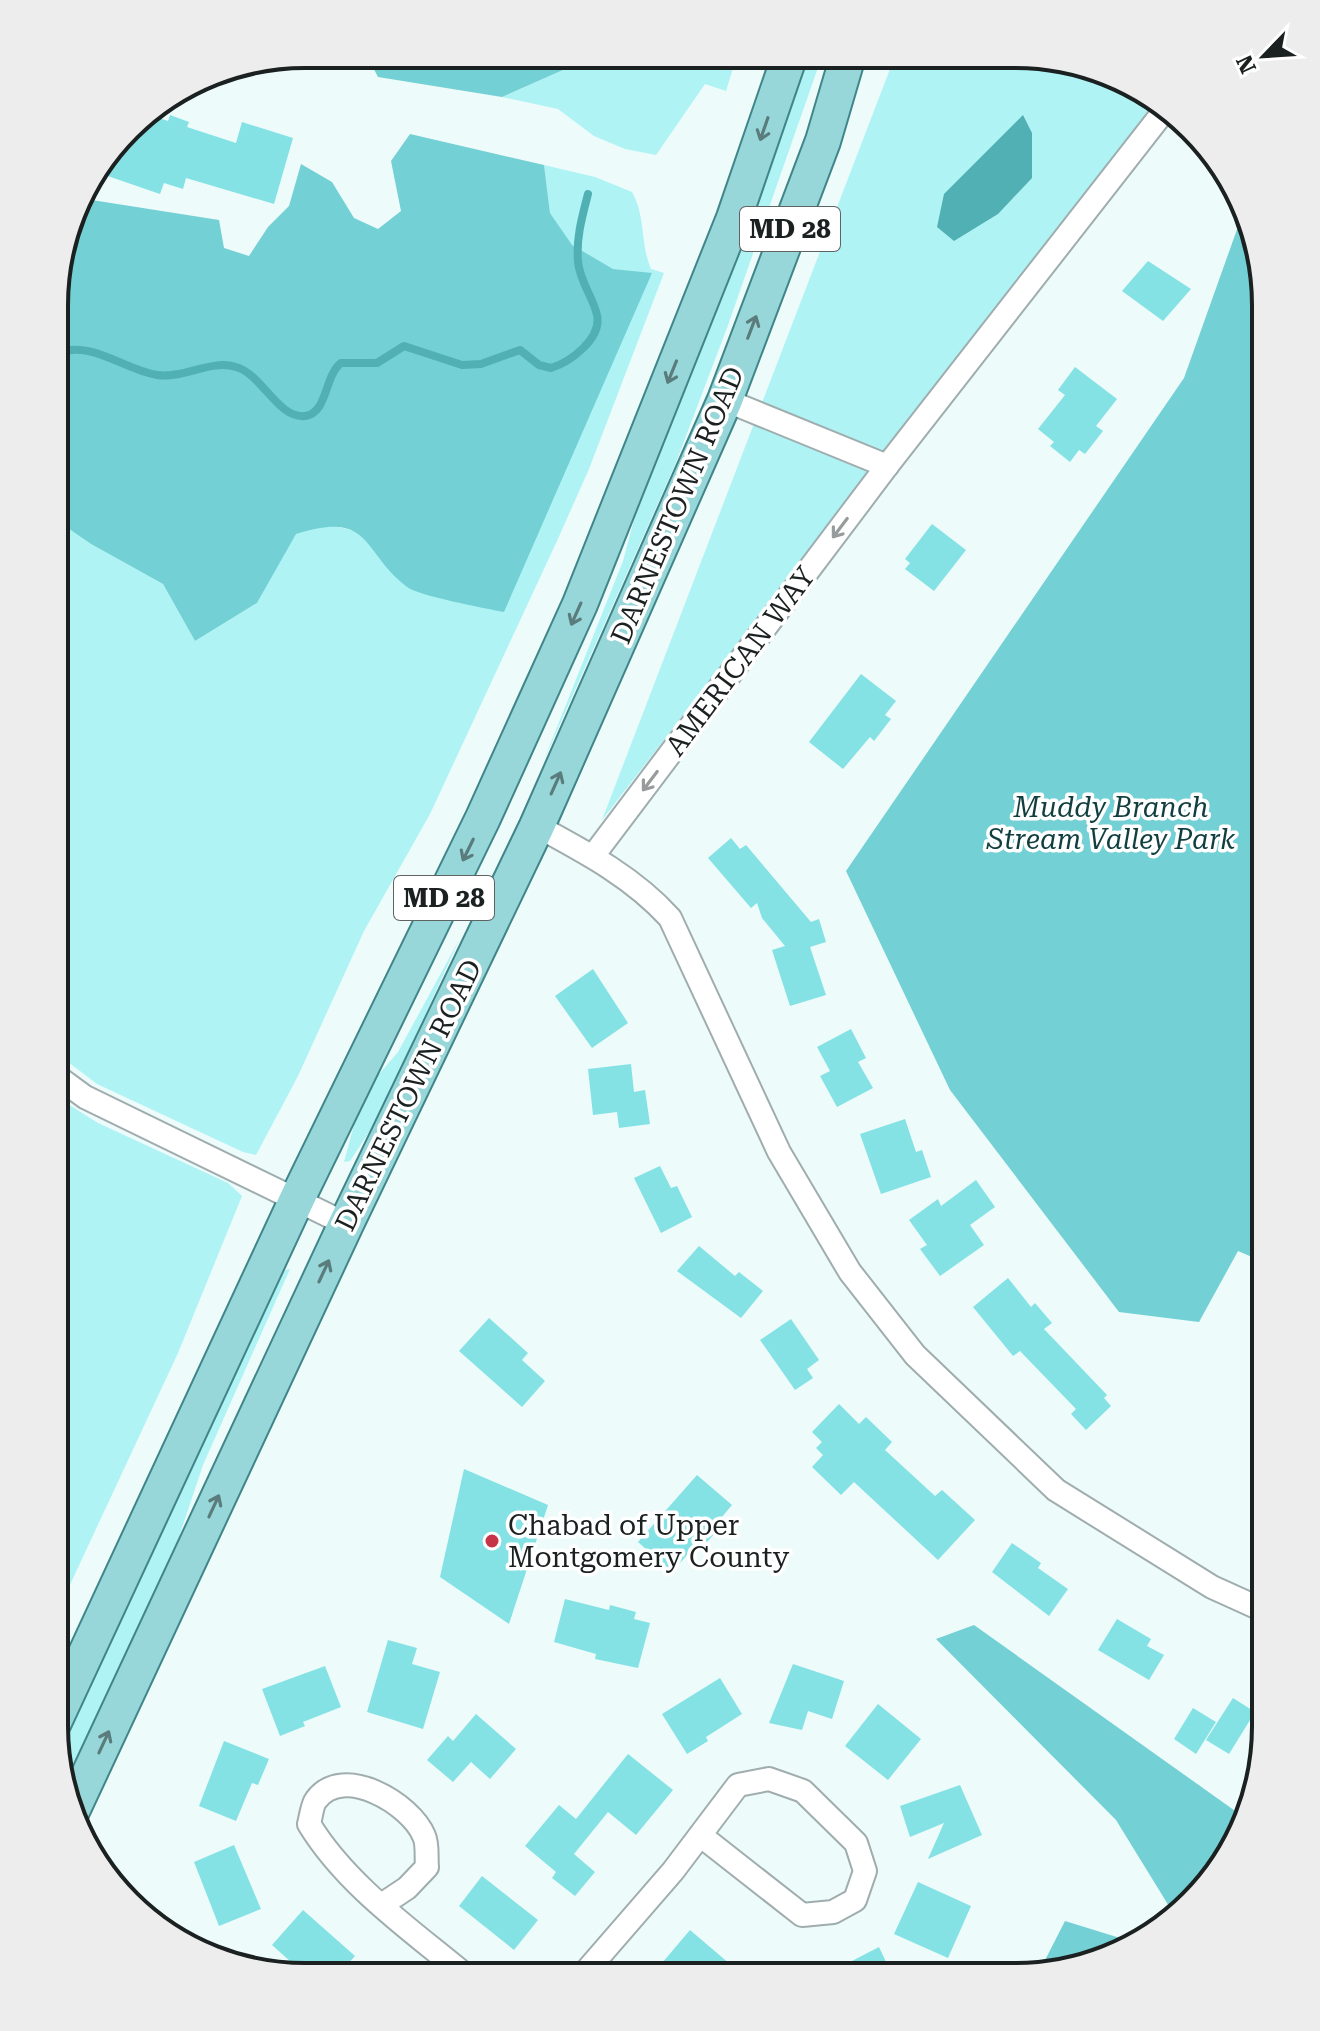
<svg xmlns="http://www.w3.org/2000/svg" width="1320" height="2031" font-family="'Roboto Serif',serif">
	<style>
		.green { fill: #aff3f5 }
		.forest { fill: #73d0d4 }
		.water { fill: #51b0b3 }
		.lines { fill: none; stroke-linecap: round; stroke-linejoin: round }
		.stream { stroke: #51b0b3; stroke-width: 8 }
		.building { fill: #84e2e5 }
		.minor-casing { stroke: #a0adae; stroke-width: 26 }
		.primary-casing { stroke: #408588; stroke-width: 38 }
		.minor { stroke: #fff; stroke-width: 22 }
		.primary { stroke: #98d7d9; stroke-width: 34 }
		.oneway { stroke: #5a7c7c }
		.oneway2 { stroke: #989b9b }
		.poi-dot { fill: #c53447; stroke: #fff; stroke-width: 3 }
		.labels { text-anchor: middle; stroke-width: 7; stroke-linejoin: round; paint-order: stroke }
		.shield { fill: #fff; stroke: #5f6363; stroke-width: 2 }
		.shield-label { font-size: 26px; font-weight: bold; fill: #1b2020 }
		.street-label { font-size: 28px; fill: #1b2020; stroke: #fff }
		.park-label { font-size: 28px; font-style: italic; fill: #113e3f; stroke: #fff }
		.poi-label { font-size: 28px; fill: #1b2020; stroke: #fff; text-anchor: start }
		.rim { fill: none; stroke: #1b2020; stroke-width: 4 }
	</style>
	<rect width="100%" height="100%" fill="#edfbfb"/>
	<g class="green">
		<path d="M597 55H737L726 91 705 84 656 155 625 149 594 136 558 109 502 97Z"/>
		<path d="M797 55 822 56 727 328 675 465 544 760 623 561 643 486Z"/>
		<path d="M895 56H1031L1155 105 602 820Z"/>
		<path d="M544 165 595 177 632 192C646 217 640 243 651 269L664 273 589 469 557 541 430 814 364 931 298 1076 256 1155 243 1152 97 1084 55 1052 56 520 91 544 163 584 195 641 257 603 296 533 328 524 362 533 408 588 652 274 613 269 572 246 550 213Z"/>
		<path d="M459 940 379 1117 350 1161 344 1162 359 1106 374 1080 398 1052Z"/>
		<path d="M55 1096 98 1123 228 1183 242 1196 178 1353 54 1619Z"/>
		<path d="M290 1269 203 1465 168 1570 67 1789 59 1751 275 1289 285 1270Z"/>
	</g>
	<g class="forest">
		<path d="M366 54 597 55 502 97 378 77Z"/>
		<path d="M1031 56H1048L1168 106 1179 120 1155 105Z"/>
		<path d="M410 134 544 165 550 213 572 245 613 269 652 273 504 612C484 608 419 596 407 587 360 551 373 510 296 534L257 603 195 641 163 584 91 544 56 520V273L79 198 219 220 224 248 249 256 268 227 289 206 301 164 332 182 354 218 378 229 401 211 391 161Z"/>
		<path d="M1245 207 1266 305V1263L1238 1251 1199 1322 1119 1312 950 1090 846 871 1184 378Z"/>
		<path d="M974 1625 1238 1813 1244 1828 1214 1879 1172 1911 1116 1820 936 1639Z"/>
		<path d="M1065 1921 1120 1938 1125 1947 1112 1958 1039 1972Z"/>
	</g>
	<path class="water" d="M1023 115 1032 133V178L998 214 954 241 937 227 944 194Z"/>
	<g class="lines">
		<path class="stream" d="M56 353C93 340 122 369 157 375 183 379 211 359 236 367 262 374 278 419 305 416 328 413 324 376 341 363H377L404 346 462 365 481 364 520 350 539 365 551 368C570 362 602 339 597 315 593 297 580 282 578 262 576 238 582 217 588 194"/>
	</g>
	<g class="building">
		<path d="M145 113 168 121 170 115 189 122 187 127 236 143 242 122 293 138 274 204 186 178 183 189 164 183 160 194 96 172Z"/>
		<path d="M1148 261 1191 289 1163 321 1122 291Z"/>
		<path d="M1075 367 1117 399 1096 426 1103 431 1085 454 1079 450 1070 462 1050 446 1054 442 1038 429 1065 395 1058 390Z"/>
		<path d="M932 524 966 550 934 591 905 569 910 563 905 559Z"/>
		<path d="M861 674 896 701 885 715 891 719 874 741 870 737 843 769 809 742Z"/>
		<path d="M731 838 740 849 746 845 811 922 819 919 826 942 810 947 826 995 790 1006 772 950 785 946 762 918 757 903 751 908 708 858Z"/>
		<path d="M593 969 628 1023 592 1048 555 996Z"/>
		<path d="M851 1029 866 1058 858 1062 873 1088 837 1107 820 1076 830 1071 817 1047Z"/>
		<path d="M631 1064 634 1092 645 1090 650 1124 619 1128 617 1112 593 1115 588 1069Z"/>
		<path d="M905 1119 916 1152 922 1150 931 1177 881 1194 860 1134Z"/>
		<path d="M660 1166 671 1188 677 1186 692 1217 661 1233 634 1178Z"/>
		<path d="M976 1180 995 1207 970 1225 984 1245 940 1276 920 1249 927 1245 909 1220 938 1199 941 1206Z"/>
		<path d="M699 1246 735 1276 739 1272 763 1291 741 1318 677 1271Z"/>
		<path d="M1008 1278 1031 1307 1035 1303 1052 1323 1044 1329 1107 1395 1104 1398 1111 1406 1086 1430 1071 1414 1076 1409 1020 1351 1013 1356 973 1307Z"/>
		<path d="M489 1318 528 1353 522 1360 545 1381 522 1407 459 1351Z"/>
		<path d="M791 1319 819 1360 807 1369 813 1378 795 1390 760 1340Z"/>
		<path d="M839 1404 859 1424 866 1417 892 1442 885 1450 935 1496 942 1490 975 1520 938 1560 854 1482 841 1495 812 1467 823 1455 816 1448 822 1442 812 1432Z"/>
		<path d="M464 1469 548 1505 509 1624 440 1577Z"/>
		<path d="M697 1475 732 1505 721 1518 725 1522 707 1542 702 1538 672 1572 638 1542Z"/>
		<path d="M1012 1543 1041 1563 1038 1568 1068 1589 1049 1616 992 1572Z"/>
		<path d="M565 1599 609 1610 610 1605 636 1612 634 1619 650 1623 638 1668 595 1659 596 1654 554 1642Z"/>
		<path d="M1117 1619 1151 1639 1147 1646 1164 1655 1149 1680 1098 1650Z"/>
		<path d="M388 1640 417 1648 412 1664 440 1672 423 1729 367 1712Z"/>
		<path d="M793 1664 844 1681 832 1719 808 1711 802 1730 769 1723Z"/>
		<path d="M325 1666 341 1707 303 1722 305 1726 280 1736 262 1689Z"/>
		<path d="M720 1678 742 1714 706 1737 708 1741 687 1754 662 1714Z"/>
		<path d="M1233 1698 1255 1712 1229 1754 1206 1740Z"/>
		<path d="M878 1704 921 1739 888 1780 845 1746Z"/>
		<path d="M1193 1708 1216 1722 1196 1754 1174 1739Z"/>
		<path d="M476 1714 516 1749 490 1779 471 1762 453 1782 427 1760 448 1736 453 1741Z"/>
		<path d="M224 1741 269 1759 258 1785 252 1783 236 1821 199 1806Z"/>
		<path d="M628 1754 673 1790 636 1835 608 1812 574 1854 595 1872 575 1896 552 1878 556 1872 525 1846 559 1805 576 1819Z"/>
		<path d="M960 1785 982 1835 928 1859 944 1823 910 1837 900 1806Z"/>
		<path d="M234 1845 261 1909 219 1926 194 1862Z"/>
		<path d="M482 1876 538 1920 514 1950 459 1906Z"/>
		<path d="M918 1882 971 1906 948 1958 894 1934Z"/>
		<path d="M303 1910 355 1956 338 1975H280L291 1962 272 1945Z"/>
		<path d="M690 1930 744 1976H651Z"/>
		<path d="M879 1947 893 1977H857L850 1962Z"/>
	</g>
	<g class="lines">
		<defs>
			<g id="minor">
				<path d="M725 400 887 466"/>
				<path d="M537 826C585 852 633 877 670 918L779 1152 850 1272 915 1355 1056 1490 1212 1587 1265 1611"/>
				<path d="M593 856 887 466 1168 106"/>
				<path d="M55 1075 85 1097 346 1224"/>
				<path d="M383 1904 407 1888 427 1867C426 1858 428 1844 424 1836 411 1804 343 1763 316 1800 312 1805 311 1817 309 1824 346 1885 411 1930 465 1975"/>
				<path d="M582 1976 673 1871 738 1785 769 1779 803 1791 856 1843 865 1871 855 1900 833 1912 802 1915 700 1835"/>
			</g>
			<g id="primary">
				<path d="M54 1722 297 1199 483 818 580 604 734 218 790 55"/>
				<path d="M71 1813 346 1224 537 826 725 400 823 141 848 56"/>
			</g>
		</defs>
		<use href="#minor" class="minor-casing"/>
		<use href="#primary" class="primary-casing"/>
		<use href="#minor" class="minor"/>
		<use href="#primary" class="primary"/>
	</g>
	<defs><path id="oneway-shaft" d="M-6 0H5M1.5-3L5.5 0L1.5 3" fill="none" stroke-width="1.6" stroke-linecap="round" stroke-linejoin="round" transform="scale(2)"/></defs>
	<g class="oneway">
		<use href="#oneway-shaft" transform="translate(764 129) rotate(109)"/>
		<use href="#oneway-shaft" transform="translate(752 327) rotate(-69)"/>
		<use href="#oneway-shaft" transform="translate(672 372) rotate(112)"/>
		<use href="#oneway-shaft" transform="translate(576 614) rotate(114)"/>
		<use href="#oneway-shaft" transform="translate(556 783) rotate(-66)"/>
		<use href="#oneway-shaft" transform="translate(468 850) rotate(116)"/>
		<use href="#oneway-shaft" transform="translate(324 1271) rotate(-65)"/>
		<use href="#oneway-shaft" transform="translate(214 1506) rotate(-65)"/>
		<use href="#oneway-shaft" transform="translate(104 1742) rotate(-65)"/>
	</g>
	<g class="oneway2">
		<use href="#oneway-shaft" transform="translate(840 528) rotate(127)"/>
		<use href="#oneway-shaft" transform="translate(650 781) rotate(127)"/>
	</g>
	<circle class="poi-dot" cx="492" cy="1541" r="8"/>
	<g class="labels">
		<g class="shield">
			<rect x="740" y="207" width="100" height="44" rx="6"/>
			<rect x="394" y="876" width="100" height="44" rx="6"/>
		</g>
		<g class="shield-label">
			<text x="790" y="238">MD 28</text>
			<text x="444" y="907">MD 28</text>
		</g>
		<g class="street-label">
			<text transform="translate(677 505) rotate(-67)" y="10">DARNESTOWN ROAD</text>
			<text transform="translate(740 661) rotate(-53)" y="10">AMERICAN WAY</text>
			<text transform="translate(408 1095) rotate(-64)" y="10">DARNESTOWN ROAD</text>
		</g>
		<g class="park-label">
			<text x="1111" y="817">Muddy Branch<tspan x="1111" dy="32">Stream Valley Park</tspan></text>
		</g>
		<g class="poi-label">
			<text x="508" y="1535">Chabad of Upper<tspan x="508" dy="32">Montgomery County</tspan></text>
		</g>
	</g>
	<path d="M0 0H1320V2031H0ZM305 68H1015A237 237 0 0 1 1252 305V1726A237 237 0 0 1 1015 1963H305A237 237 0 0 1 68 1726V305A237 237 0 0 1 305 68Z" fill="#ededed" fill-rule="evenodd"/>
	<path class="rim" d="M305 68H1015A237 237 0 0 1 1252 305V1726A237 237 0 0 1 1015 1963H305A237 237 0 0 1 68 1726V305A237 237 0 0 1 305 68Z"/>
	<g transform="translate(1264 56) rotate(245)" stroke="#ffffff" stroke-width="6" paint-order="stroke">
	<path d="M0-6L14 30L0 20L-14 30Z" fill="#1b2020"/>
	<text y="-12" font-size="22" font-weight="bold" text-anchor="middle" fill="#1b2020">N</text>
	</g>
</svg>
